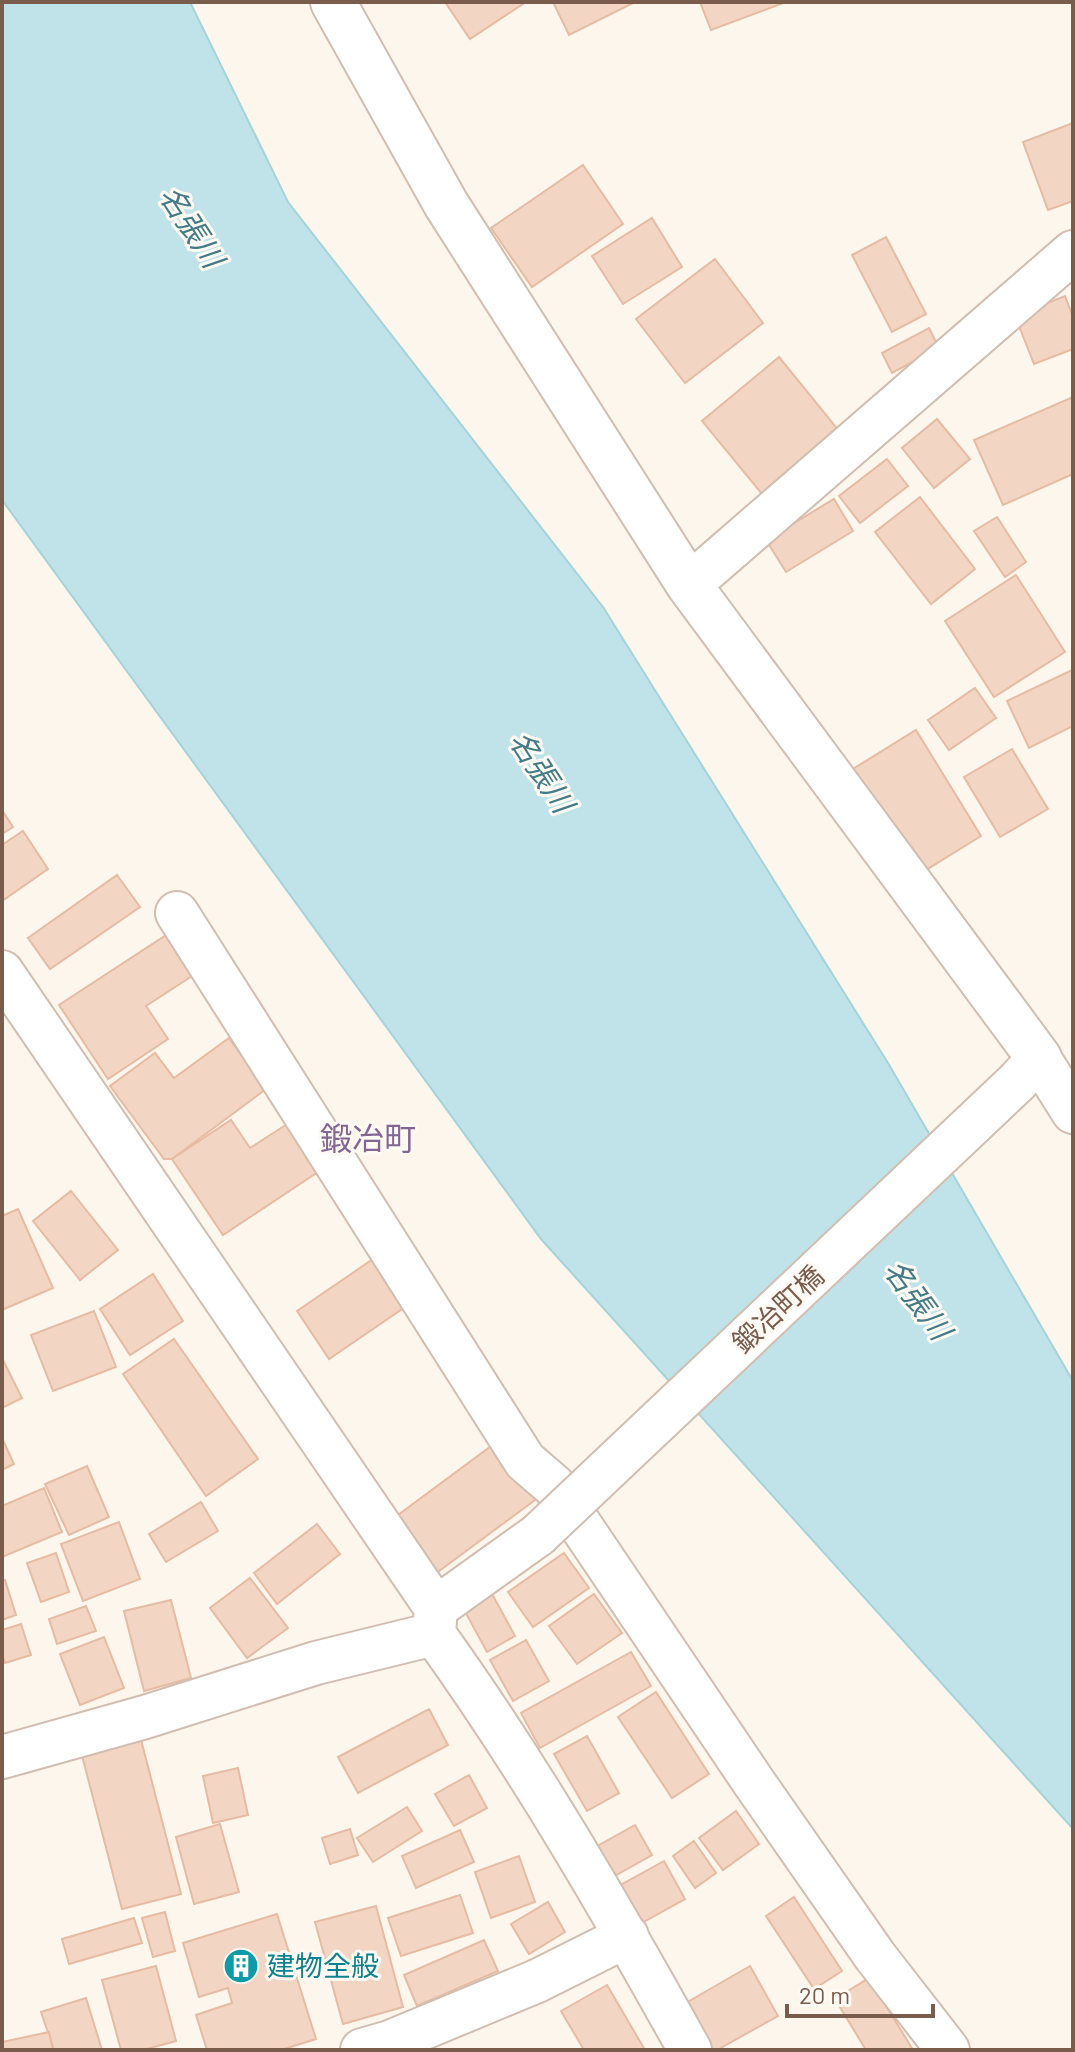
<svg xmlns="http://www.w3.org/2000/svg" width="1075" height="2052" font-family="Barlow,'Noto Sans JP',sans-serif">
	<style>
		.water { fill: #bfe3e8; stroke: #a5d3da; stroke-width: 2 }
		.building { fill: #f3d5c3; stroke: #e6bba3; stroke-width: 2 }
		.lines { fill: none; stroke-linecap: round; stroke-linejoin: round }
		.minor-casing { stroke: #d1beb0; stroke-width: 46 }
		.tertiary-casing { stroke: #d1beb0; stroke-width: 48 }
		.minor { stroke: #fff; stroke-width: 42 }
		.tertiary { stroke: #fff; stroke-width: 44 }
		.minor-bridge-casing { stroke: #d1beb0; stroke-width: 46; stroke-linecap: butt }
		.minor-bridge { stroke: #fff; stroke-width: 42 }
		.labels { text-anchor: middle; stroke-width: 6; stroke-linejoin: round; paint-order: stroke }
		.street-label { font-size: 28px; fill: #7a5c4d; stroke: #fffaf3 }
		.culture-label { font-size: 28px; fill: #0d838f; stroke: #fffaf3; text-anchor: start }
		.water-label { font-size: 30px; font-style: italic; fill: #437c86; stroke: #fffaf3 }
		.quarter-label { font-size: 32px; fill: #846695; stroke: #fffaf3 }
	</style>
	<rect width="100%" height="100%" fill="#fdf6ec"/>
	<path class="water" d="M2 2H190L288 202 603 607 888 1063 1073 1381V1829L541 1239 2 500Z"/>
	<g class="building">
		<path d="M445 2H526L470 39Z"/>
		<path d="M553 2H635L569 35Z"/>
		<path d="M700 2H786L711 30Z"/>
		<path d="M1073 123V201L1048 210 1023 142Z"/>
		<path d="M583 165 623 224 532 287 491 228Z"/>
		<path d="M652 218 682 267 623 304 592 256Z"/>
		<path d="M886 237 926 314 892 332 852 255Z"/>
		<path d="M715 259 763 323 685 383 636 319Z"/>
		<path d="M1065 296 1073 317V349L1034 364 1015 316Z"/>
		<path d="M929 328 939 348 892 373 882 353Z"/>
		<path d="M779 357 844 437 767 500 702 421Z"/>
		<path d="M1073 397V474L1003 505 974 440Z"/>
		<path d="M937 419 970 459 934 488 902 448Z"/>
		<path d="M887 459 908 486 860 523 839 496Z"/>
		<path d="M920 497 975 569 931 604 875 532Z"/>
		<path d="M834 499 853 531 786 572 766 540Z"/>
		<path d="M997 517 1026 562 1005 577 974 531Z"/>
		<path d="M1016 575 1065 652 994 697 945 621Z"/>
		<path d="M1072 670 1073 726 1029 748 1007 701Z"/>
		<path d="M975 688 996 718 949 750 928 720Z"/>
		<path d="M916 730 981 836 913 878 848 772Z"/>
		<path d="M1012 749 1048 809 1000 837 964 777Z"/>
		<path d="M2 810 13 827 2 834Z"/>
		<path d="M23 831 48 869 2 901V845Z"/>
		<path d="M117 875 140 907 50 969 28 938Z"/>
		<path d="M180 926 206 967 146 1006 168 1039 108 1079 59 1005Z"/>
		<path d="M229 1038 266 1089 172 1159H164L110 1086 155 1053 174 1078Z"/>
		<path d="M295 1119 327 1166 223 1235 172 1159 231 1120 250 1148Z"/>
		<path d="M71 1191 118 1250 80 1280 33 1221Z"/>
		<path d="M18 1209 53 1288 2 1310V1216Z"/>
		<path d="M376 1257 408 1305 329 1359 297 1311Z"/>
		<path d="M153 1274 183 1321 130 1355 100 1309Z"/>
		<path d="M94 1311 116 1367 53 1391 31 1335Z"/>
		<path d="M174 1339 258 1459 206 1496 123 1374Z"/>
		<path d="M2 1358 22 1398 2 1408Z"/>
		<path d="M2 1438 14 1464 2 1470Z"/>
		<path d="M498 1441 539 1497 435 1574 394 1518Z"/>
		<path d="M87 1466 109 1517 69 1535 45 1484Z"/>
		<path d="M44 1488 62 1532 2 1557V1506Z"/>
		<path d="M201 1502 218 1531 166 1562 149 1534Z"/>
		<path d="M119 1522 140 1579 83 1601 61 1544Z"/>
		<path d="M317 1524 340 1554 277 1604 254 1573Z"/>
		<path d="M56 1553 69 1592 41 1602 27 1563Z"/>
		<path d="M564 1553 589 1588 533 1627 508 1592Z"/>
		<path d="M250 1578 288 1628 247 1658 210 1608Z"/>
		<path d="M5 1580 16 1615 2 1620V1581Z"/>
		<path d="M491 1592 515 1636 487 1652 463 1608Z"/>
		<path d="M594 1594 622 1633 577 1664 549 1626Z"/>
		<path d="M171 1600 191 1678 144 1691 124 1611Z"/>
		<path d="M86 1606 96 1631 57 1644 49 1619Z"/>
		<path d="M21 1624 31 1655 5 1663 2 1654V1630Z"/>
		<path d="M104 1637 124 1688 80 1705 60 1654Z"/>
		<path d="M526 1640 549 1681 513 1701 490 1660Z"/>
		<path d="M631 1652 651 1686 540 1748 521 1713Z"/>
		<path d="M656 1692 709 1774 672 1798 618 1717Z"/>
		<path d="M429 1709 448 1745 358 1793 338 1757Z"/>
		<path d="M138 1728 181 1894 122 1909 79 1744Z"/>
		<path d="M587 1736 619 1793 587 1811 554 1754Z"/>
		<path d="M238 1768 248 1815 213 1823 203 1776Z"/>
		<path d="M469 1775 487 1808 454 1826 435 1794Z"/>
		<path d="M407 1807 422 1831 373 1862 357 1838Z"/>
		<path d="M736 1811 759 1844 723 1870 699 1838Z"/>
		<path d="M220 1824 239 1892 194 1904 176 1837Z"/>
		<path d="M635 1825 652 1855 611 1878 594 1848Z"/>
		<path d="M350 1829 358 1855 330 1864 322 1838Z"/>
		<path d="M460 1830 474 1862 416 1888 402 1856Z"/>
		<path d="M694 1841 716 1873 695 1888 673 1856Z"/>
		<path d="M519 1856 535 1902 491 1918 475 1872Z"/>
		<path d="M664 1861 685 1899 640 1924 619 1886Z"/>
		<path d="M460 1895 473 1933 401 1956 388 1918Z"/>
		<path d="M794 1897 842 1971 814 1989 766 1916Z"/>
		<path d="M548 1902 565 1932 529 1954 511 1924Z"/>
		<path d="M376 1906 403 2007 343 2024 315 1922Z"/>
		<path d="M165 1912 175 1951 153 1957 142 1918Z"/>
		<path d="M277 1914 316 2039 281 2050H207L196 2015 232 2003 228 1988 199 1997 183 1943Z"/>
		<path d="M134 1918 142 1943 69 1964 62 1939Z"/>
		<path d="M484 1940 498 1971 417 2006 404 1975Z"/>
		<path d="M156 1966 176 2041 143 2050H121L102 1980Z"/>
		<path d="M750 1966 778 2016 717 2050H710L684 2004Z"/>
		<path d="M869 1978 913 2050H866L835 1999Z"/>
		<path d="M607 1985 645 2050H584L561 2011Z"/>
		<path d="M86 1998 102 2050H54L41 2012Z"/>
		<path d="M49 2032 53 2050H2V2042Z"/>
	</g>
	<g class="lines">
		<defs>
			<g id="minor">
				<path d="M689 585 1073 252"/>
				<path d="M177 913 525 1461 554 1486 755 1784 875 1956 948 2050"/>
				<path d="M2 972 436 1608 434 1634C529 1766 611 1908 690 2050"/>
				<path d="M1017 1082 1039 1058 1073 1112"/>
				<path d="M436 1608 538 1535"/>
				<path d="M2 1757 145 1717 316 1663 434 1634"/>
				<path d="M362 2050 390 2042 537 1981 627 1936"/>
			</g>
			<path id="tertiary" d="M333 2 446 204 689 585 1039 1058"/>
		</defs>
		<use href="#minor" class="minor-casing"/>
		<use href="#tertiary" class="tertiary-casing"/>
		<use href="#minor" class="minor"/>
		<use href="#tertiary" class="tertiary"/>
		<defs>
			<path id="minor-bridge" d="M538 1535 1017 1082"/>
		</defs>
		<use href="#minor-bridge" class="minor-bridge-casing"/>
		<use href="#minor-bridge" class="minor-bridge"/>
	</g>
	<defs>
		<symbol id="building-disc" viewBox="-11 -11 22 22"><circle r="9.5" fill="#0f9aa8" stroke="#fffaf3"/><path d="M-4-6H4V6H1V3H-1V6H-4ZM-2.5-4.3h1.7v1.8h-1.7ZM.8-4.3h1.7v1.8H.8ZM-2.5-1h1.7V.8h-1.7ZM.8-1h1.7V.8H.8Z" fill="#fff"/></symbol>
	</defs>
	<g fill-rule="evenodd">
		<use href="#building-disc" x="221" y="1946" width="40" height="40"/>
	</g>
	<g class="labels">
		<g class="street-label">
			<text transform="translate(778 1309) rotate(-43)" y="10">鍛冶町橋</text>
		</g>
		<g class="culture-label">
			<text x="267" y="1976">建物全般</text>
		</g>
		<g class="water-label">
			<text transform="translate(191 227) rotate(57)" y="10">名張川</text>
			<text transform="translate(541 772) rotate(57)" y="10">名張川</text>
			<text transform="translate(917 1300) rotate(54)" y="10">名張川</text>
		</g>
		<g class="quarter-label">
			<text x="368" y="1150">鍛冶町</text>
		</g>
	</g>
	<rect width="1075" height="2052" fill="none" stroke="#7a5c4d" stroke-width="8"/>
	<path d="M787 2004v12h146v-12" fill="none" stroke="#7a5c4d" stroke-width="4"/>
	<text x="799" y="2004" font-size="24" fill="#7a5c4d" stroke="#fffaf3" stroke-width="6" paint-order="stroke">20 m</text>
</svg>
